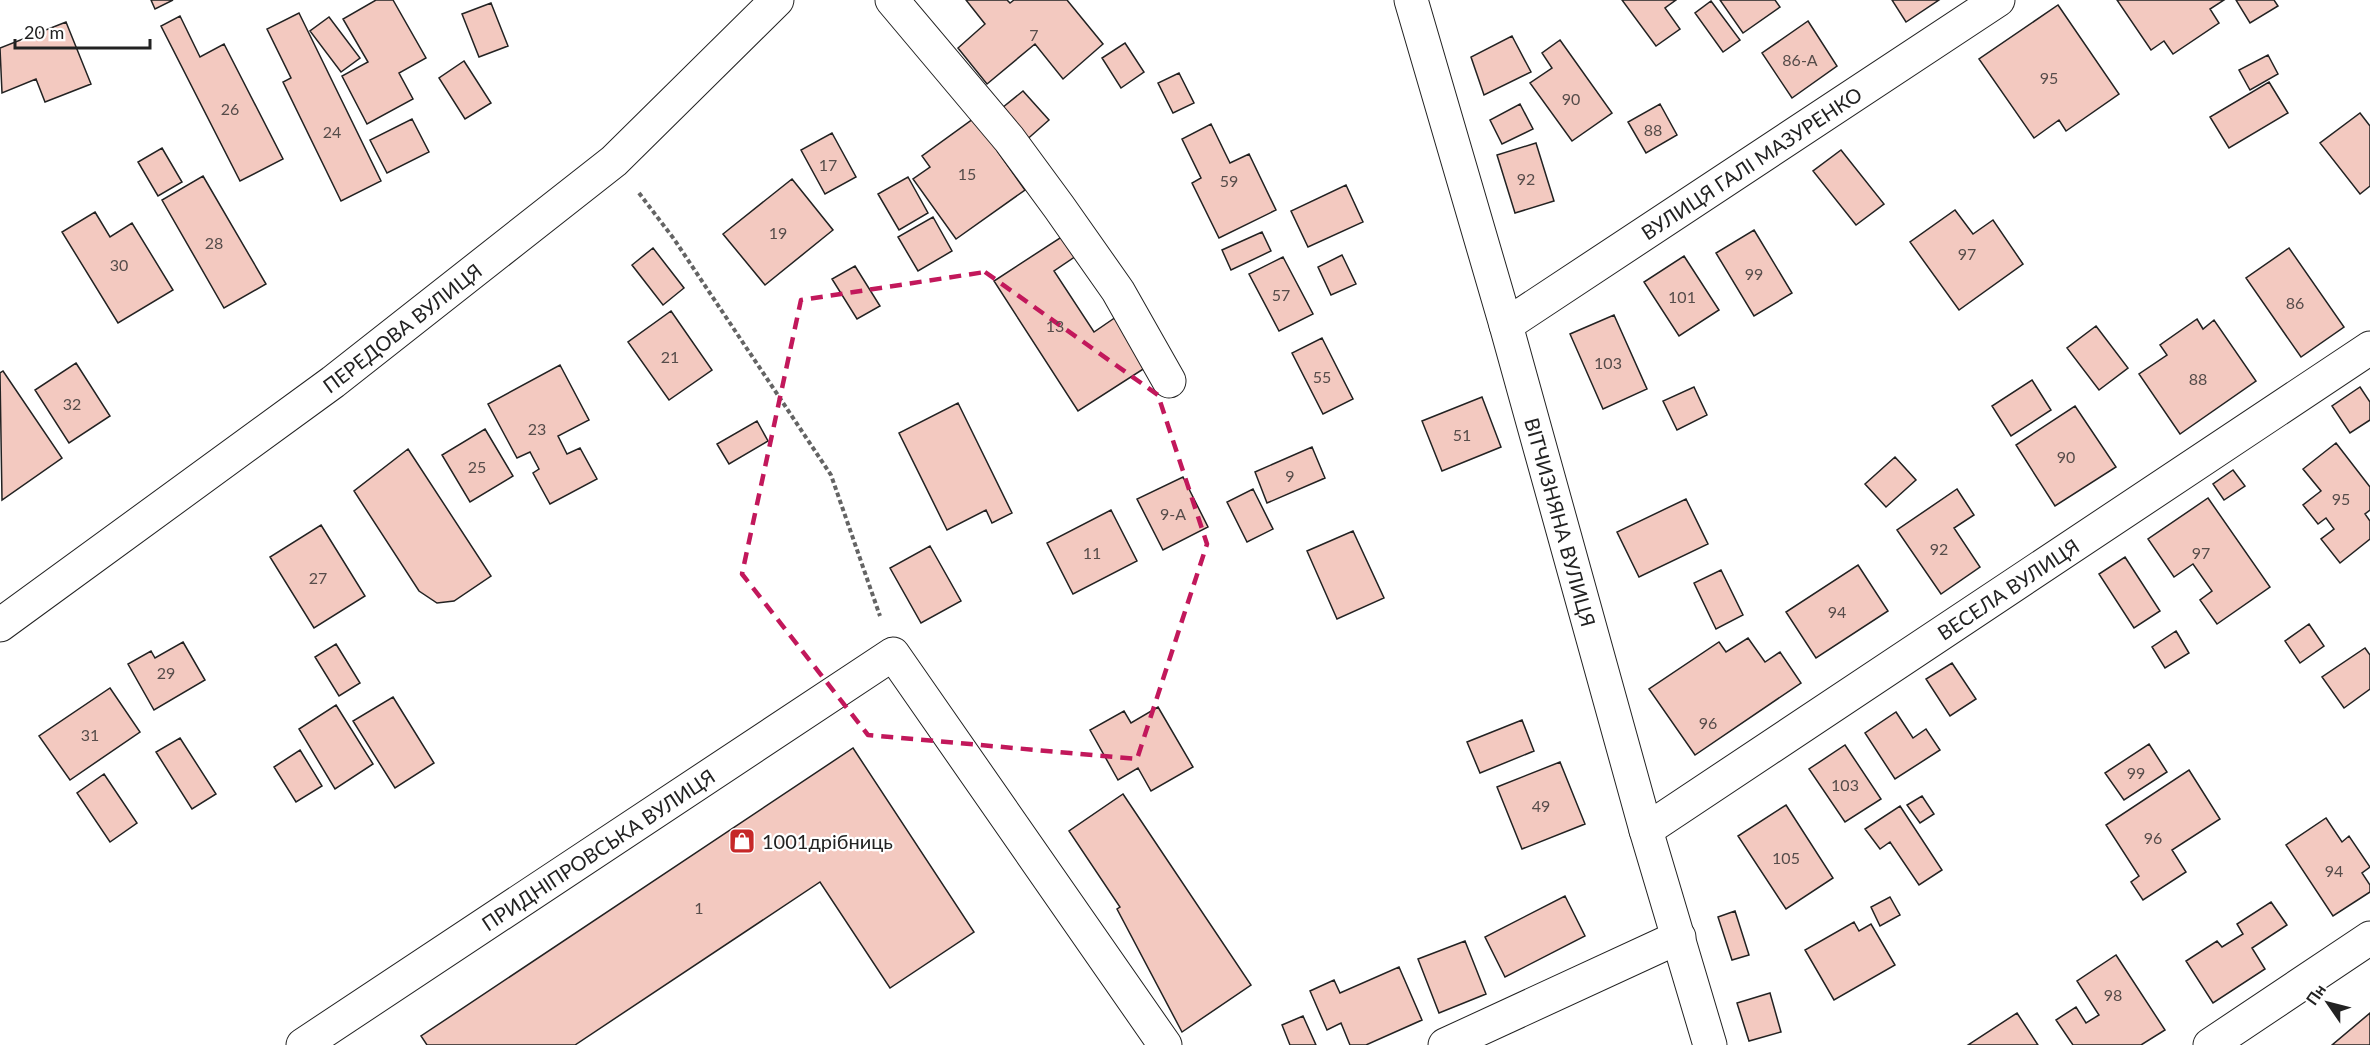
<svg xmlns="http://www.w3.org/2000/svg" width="2370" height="1045" viewBox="0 0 2370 1045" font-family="Lato,sans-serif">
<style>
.building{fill:#f3c9c0;stroke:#222;stroke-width:1.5}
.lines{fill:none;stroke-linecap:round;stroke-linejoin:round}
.minor-casing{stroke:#222;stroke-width:35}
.major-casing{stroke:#222;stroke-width:35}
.path{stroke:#646464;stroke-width:4;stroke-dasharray:4.5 3;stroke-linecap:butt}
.minor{stroke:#fff;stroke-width:33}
.major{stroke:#fff;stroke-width:33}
.marked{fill:none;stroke:#c2185b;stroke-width:4.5;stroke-dasharray:12 8;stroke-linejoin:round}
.labels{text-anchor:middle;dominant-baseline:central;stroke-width:4.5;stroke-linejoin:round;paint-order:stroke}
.number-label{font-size:16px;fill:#564c4a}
.street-label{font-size:20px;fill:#222;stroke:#fff}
.poi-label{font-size:20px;fill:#222;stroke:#fff;text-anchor:start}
</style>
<rect width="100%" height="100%" fill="#fff"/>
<path class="building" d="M 151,0 L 173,0 L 155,9 Z
M 376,0 L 393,0 L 426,58 L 399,73 L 413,99 L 367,124 L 342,76 L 368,62 L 343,19 Z
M 966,0 L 1007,0 L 1010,3 L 1014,0 L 1067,0 L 1103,44 L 1063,79 L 1035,44 L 987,84 L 958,48 L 985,24 Z
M 1622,0 L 1676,0 L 1665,8 L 1680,29 L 1656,46 Z
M 1720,0 L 1775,0 L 1780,7 L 1743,33 Z
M 1892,0 L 1939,0 L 1906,22 Z
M 2117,0 L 2224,0 L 2210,9 L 2219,23 L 2173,54 L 2164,41 L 2151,50 Z
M 2236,0 L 2274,0 L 2278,6 L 2250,23 Z
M 1711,1 L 1740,40 L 1723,52 L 1695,13 Z
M 491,3 L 508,46 L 479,57 L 462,14 Z
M 2058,5 L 2119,94 L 2066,131 L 2059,120 L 2034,138 L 1979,59 Z
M 299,13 L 381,181 L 341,201 L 283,82 L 291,78 L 267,29 Z
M 180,16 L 200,57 L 224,44 L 283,159 L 240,181 L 161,26 Z
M 329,17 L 360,58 L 341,72 L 310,31 Z
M 1808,21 L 1837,66 L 1792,98 L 1762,53 Z
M 66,22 L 91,84 L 45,102 L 36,79 L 2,93 L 0,48 Z
M 1512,36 L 1531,72 L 1484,95 L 1471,57 Z
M 1560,40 L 1612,113 L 1572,141 L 1530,83 L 1552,68 L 1542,53 Z
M 1125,43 L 1144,72 L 1121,88 L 1102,58 Z
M 2268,55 L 2278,74 L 2250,90 L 2239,70 Z
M 464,61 L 491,103 L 465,119 L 439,78 Z
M 1179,73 L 1194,103 L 1173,113 L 1158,83 Z
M 2269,82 L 2288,113 L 2229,148 L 2210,117 Z
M 1023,91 L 1049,120 L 1023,143 L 997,112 Z
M 1520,104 L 1533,129 L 1502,144 L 1490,120 Z
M 1660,104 L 1677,135 L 1646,153 L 1628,122 Z
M 2360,113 L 2370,126 L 2370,186 L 2360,194 L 2320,143 Z
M 980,114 L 998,152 L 1025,190 L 956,239 L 913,179 L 930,167 L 922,156 Z
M 412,119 L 429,152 L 387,173 L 370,140 Z
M 1211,124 L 1230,163 L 1249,154 L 1276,210 L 1219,238 L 1192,183 L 1201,178 L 1182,139 Z
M 832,133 L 856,177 L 825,194 L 801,150 Z
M 1536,143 L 1554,201 L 1515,213 L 1497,155 Z
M 162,148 L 182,182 L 158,196 L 138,162 Z
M 1841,150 L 1884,204 L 1856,225 L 1813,171 Z
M 203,176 L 266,284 L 224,308 L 162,200 Z
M 908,177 L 928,213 L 899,230 L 878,194 Z
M 792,179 L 833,230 L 765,285 L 723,234 Z
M 1346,185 L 1363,222 L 1308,247 L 1291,211 Z
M 1955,210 L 1973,234 L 1993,220 L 2023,264 L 1959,310 L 1910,242 Z
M 95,212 L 110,237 L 132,223 L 173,290 L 118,323 L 62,232 Z
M 933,217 L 952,251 L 918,271 L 898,237 Z
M 1754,230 L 1792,293 L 1754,316 L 1716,253 Z
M 1262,232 L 1271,251 L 1231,270 L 1222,250 Z
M 1063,236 L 1076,256 L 1054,271 L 1094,332 L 1116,317 L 1148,366 L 1078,411 L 994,281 Z
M 653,248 L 684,288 L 663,305 L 632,265 Z
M 2289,248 L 2344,327 L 2301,357 L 2246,278 Z
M 1342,255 L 1356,284 L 1331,295 L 1318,267 Z
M 1684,256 L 1719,310 L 1679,336 L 1644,282 Z
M 1283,257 L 1313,314 L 1279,331 L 1249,274 Z
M 855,266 L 880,306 L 857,319 L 832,279 Z
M 671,311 L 712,370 L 669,400 L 628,342 Z
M 1614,315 L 1647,389 L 1603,409 L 1570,334 Z
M 2197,319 L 2203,329 L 2214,320 L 2256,381 L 2180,434 L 2139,374 L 2167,355 L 2160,345 Z
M 2096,326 L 2128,368 L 2099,390 L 2067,348 Z
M 1322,338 L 1353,399 L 1323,414 L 1292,353 Z
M 76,363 L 110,416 L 69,443 L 35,390 Z
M 560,365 L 589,420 L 558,436 L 567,454 L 580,448 L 597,479 L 550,504 L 533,473 L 539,469 L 530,452 L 517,458 L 488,404 Z
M 3,371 L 62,458 L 2,500 L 0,373 Z
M 2032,380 L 2051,410 L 2011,436 L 1992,406 Z
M 1694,387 L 1707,415 L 1677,430 L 1663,401 Z
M 2360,387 L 2370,402 L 2370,420 L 2350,433 L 2332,406 Z
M 1482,397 L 1501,447 L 1442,471 L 1422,421 Z
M 958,403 L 1012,513 L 992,523 L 986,510 L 947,530 L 899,433 Z
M 2075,406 L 2116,467 L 2055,506 L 2016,445 Z
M 757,421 L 768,441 L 729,464 L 717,444 Z
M 485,429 L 513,476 L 470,502 L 442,455 Z
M 2336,443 L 2370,487 L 2370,510 L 2365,514 L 2370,521 L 2370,539 L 2340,563 L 2321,539 L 2334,529 L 2326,518 L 2318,524 L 2303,505 L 2321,491 L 2303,469 Z
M 1312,447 L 1325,478 L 1267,503 L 1255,472 Z
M 408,449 L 491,576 L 454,601 L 437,603 L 419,591 L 354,491 Z
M 1895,457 L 1916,480 L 1886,507 L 1865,484 Z
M 2233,470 L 2245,486 L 2224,500 L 2213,484 Z
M 1183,477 L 1208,527 L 1163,550 L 1137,499 Z
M 1253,489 L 1273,529 L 1247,542 L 1227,502 Z
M 1957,489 L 1974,515 L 1954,528 L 1980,567 L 1941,594 L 1897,530 Z
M 2208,498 L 2270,587 L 2217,624 L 2200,600 L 2212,591 L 2193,564 L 2174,577 L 2148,539 Z
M 1686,499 L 1708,544 L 1639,577 L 1617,532 Z
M 1111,510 L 1137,561 L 1073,594 L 1047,543 Z
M 321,525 L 365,596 L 314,628 L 270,557 Z
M 1353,531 L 1384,598 L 1337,619 L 1307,551 Z
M 930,546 L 961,601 L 921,623 L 890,568 Z
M 2125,557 L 2160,611 L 2134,628 L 2099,574 Z
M 1858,565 L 1888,611 L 1816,658 L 1786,612 Z
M 1721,570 L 1743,615 L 1716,629 L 1694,583 Z
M 2309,624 L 2324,646 L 2300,663 L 2285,641 Z
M 2176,631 L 2189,653 L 2165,668 L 2152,647 Z
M 1748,638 L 1765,662 L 1780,652 L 1801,683 L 1695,755 L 1649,689 L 1719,642 L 1726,652 Z
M 183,642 L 205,680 L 154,710 L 128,664 L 151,651 L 155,658 Z
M 336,644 L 360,683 L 339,696 L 315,657 Z
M 2365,648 L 2370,655 L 2370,689 L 2344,708 L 2322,677 Z
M 1952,663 L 1976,699 L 1950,716 L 1926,679 Z
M 110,688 L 140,732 L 70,780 L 39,736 Z
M 393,697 L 434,763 L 395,788 L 353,721 Z
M 336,705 L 373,764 L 335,789 L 299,729 Z
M 1158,707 L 1193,767 L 1151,791 L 1138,768 L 1118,780 L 1090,730 L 1124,711 L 1131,723 Z
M 1896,712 L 1913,738 L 1926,729 L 1940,750 L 1895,779 L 1865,733 Z
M 1522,720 L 1534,751 L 1480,773 L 1467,742 Z
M 180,738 L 216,794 L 192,809 L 156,752 Z
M 2149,744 L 2167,772 L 2124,800 L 2105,773 Z
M 1845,745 L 1881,799 L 1845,822 L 1809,769 Z
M 853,748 L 974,932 L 890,988 L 820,882 L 575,1045 L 427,1045 L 421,1036 Z
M 300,750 L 322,786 L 296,802 L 274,767 Z
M 1560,762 L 1585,824 L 1522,849 L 1497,787 Z
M 2189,770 L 2220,819 L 2172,850 L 2186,872 L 2143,900 L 2131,882 L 2139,876 L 2106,825 Z
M 104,774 L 137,823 L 110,842 L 77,793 Z
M 1123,794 L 1251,985 L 1182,1032 L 1117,909 L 1120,907 L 1069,831 Z
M 1922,796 L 1934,814 L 1920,823 L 1907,805 Z
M 1786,805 L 1833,878 L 1786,909 L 1738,836 Z
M 1900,806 L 1942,870 L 1919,885 L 1890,842 L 1880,849 L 1865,829 Z
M 2326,818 L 2342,842 L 2349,836 L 2370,867 L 2362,873 L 2370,885 L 2370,892 L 2333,916 L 2286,845 Z
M 1565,896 L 1585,936 L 1505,977 L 1485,937 Z
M 1890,897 L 1900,915 L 1880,926 L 1871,907 Z
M 2271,902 L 2287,925 L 2252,948 L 2265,969 L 2213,1003 L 2186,961 L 2217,941 L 2222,947 L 2243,934 L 2237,924 Z
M 1735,911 L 1749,955 L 1732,960 L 1718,917 Z
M 1854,922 L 1859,931 L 1871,924 L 1895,965 L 1834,1000 L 1805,950 Z
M 1465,941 L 1486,994 L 1439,1013 L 1418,959 Z
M 2116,955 L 2165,1030 L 2141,1045 L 2073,1045 L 2056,1020 L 2076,1007 L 2086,1023 L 2099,1015 L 2077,981 Z
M 1399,967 L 1422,1020 L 1366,1045 L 1350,1045 L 1341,1023 L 1327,1030 L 1310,991 L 1334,980 L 1340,993 Z
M 1770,993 L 1781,1032 L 1749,1041 L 1737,1003 Z
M 2017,1013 L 2038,1045 L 1968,1045 Z
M 2370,1013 L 2370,1045 L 2332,1045 Z
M 1303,1016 L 1316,1045 L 1290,1045 L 1282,1025 Z"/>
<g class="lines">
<defs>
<g id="minor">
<path d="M 892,0 L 1009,139 L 1059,207 L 1118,291 L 1169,381"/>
<path id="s1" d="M 1411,0 L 1506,325 L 1646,830 L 1710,1045"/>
<path id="s2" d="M 1506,325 L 1998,0"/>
<path id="s3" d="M 1646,830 L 2370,348"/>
<path id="s4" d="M 303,1045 L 893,654 L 1165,1045"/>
<path d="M 1445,1045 L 1679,937"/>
<path d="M 2210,1045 L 2370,938"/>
</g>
<g id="major">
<path id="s5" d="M 0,625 L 333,382 L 614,161 L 777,0"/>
</g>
</defs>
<use href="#minor" class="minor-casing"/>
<use href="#major" class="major-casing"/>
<path class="path" d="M 639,193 L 674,239 L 831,475 L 880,616"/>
<use href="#minor" class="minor"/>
<use href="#major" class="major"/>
</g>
<path class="marked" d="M 985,272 L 1158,395 L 1207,544 L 1137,759 L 868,735 L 742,574 L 801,300 Z"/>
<defs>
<symbol id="shop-square" viewBox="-11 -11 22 22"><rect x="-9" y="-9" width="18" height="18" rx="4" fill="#c62828" stroke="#fff"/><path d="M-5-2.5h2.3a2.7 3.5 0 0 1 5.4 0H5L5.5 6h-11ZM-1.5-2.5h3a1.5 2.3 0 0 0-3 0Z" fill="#fff"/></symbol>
</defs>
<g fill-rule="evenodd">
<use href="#shop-square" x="727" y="826" width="30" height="30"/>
</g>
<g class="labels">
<g class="number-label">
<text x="1034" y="34">7</text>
<text x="1800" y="59">86-А</text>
<text x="2049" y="77">95</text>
<text x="1571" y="98">90</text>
<text x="230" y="108">26</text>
<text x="1653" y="129">88</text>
<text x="332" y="131">24</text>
<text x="828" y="164">17</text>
<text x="967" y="173">15</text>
<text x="1526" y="178">92</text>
<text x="1229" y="180">59</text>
<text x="778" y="232">19</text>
<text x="214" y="242">28</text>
<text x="1967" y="253">97</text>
<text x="119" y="264">30</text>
<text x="1754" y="273">99</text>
<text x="1281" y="294">57</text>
<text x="1682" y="296">101</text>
<text x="2295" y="302">86</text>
<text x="1055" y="325">13</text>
<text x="670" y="356">21</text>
<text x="1608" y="362">103</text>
<text x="1322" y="376">55</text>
<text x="2198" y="378">88</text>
<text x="72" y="403">32</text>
<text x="537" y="428">23</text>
<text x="1462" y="434">51</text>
<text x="2066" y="456">90</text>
<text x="477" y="466">25</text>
<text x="1290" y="475">9</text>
<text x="2341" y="498">95</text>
<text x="1173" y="513">9-А</text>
<text x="1939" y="548">92</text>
<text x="1092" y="552">11</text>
<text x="2201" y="552">97</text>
<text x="318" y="577">27</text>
<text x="1837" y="611">94</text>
<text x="166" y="672">29</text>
<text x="1708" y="722">96</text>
<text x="90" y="734">31</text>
<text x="2136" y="772">99</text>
<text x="1845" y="784">103</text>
<text x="1541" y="805">49</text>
<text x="2153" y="837">96</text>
<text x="1786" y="857">105</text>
<text x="2334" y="870">94</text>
<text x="699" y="907">1</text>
<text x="2113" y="994">98</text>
</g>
<g class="street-label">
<text stroke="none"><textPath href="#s2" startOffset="294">ВУЛИЦЯ ГАЛІ МАЗУРЕНКО</textPath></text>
<text stroke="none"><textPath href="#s5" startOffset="500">ПЕРЕДОВА ВУЛИЦЯ</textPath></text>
<text stroke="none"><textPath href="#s1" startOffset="543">ВІТЧИЗНЯНА ВУЛИЦЯ</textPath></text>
<text stroke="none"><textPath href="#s3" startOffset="435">ВЕСЕЛА ВУЛИЦЯ</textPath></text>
<text stroke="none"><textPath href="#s4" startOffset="354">ПРИДНІПРОВСЬКА ВУЛИЦЯ</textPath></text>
</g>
<g class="poi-label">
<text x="762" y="841">1001дрібниць</text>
</g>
</g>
<g transform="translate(2328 1003) rotate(305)" stroke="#ffffff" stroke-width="4.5" paint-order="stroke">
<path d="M0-4.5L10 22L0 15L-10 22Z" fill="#222222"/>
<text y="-9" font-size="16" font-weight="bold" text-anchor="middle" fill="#222222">Пн</text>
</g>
<path d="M15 39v9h135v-9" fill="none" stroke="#222222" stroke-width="3"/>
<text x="24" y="39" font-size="18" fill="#222222" stroke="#ffffff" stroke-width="4.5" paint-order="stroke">20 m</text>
</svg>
